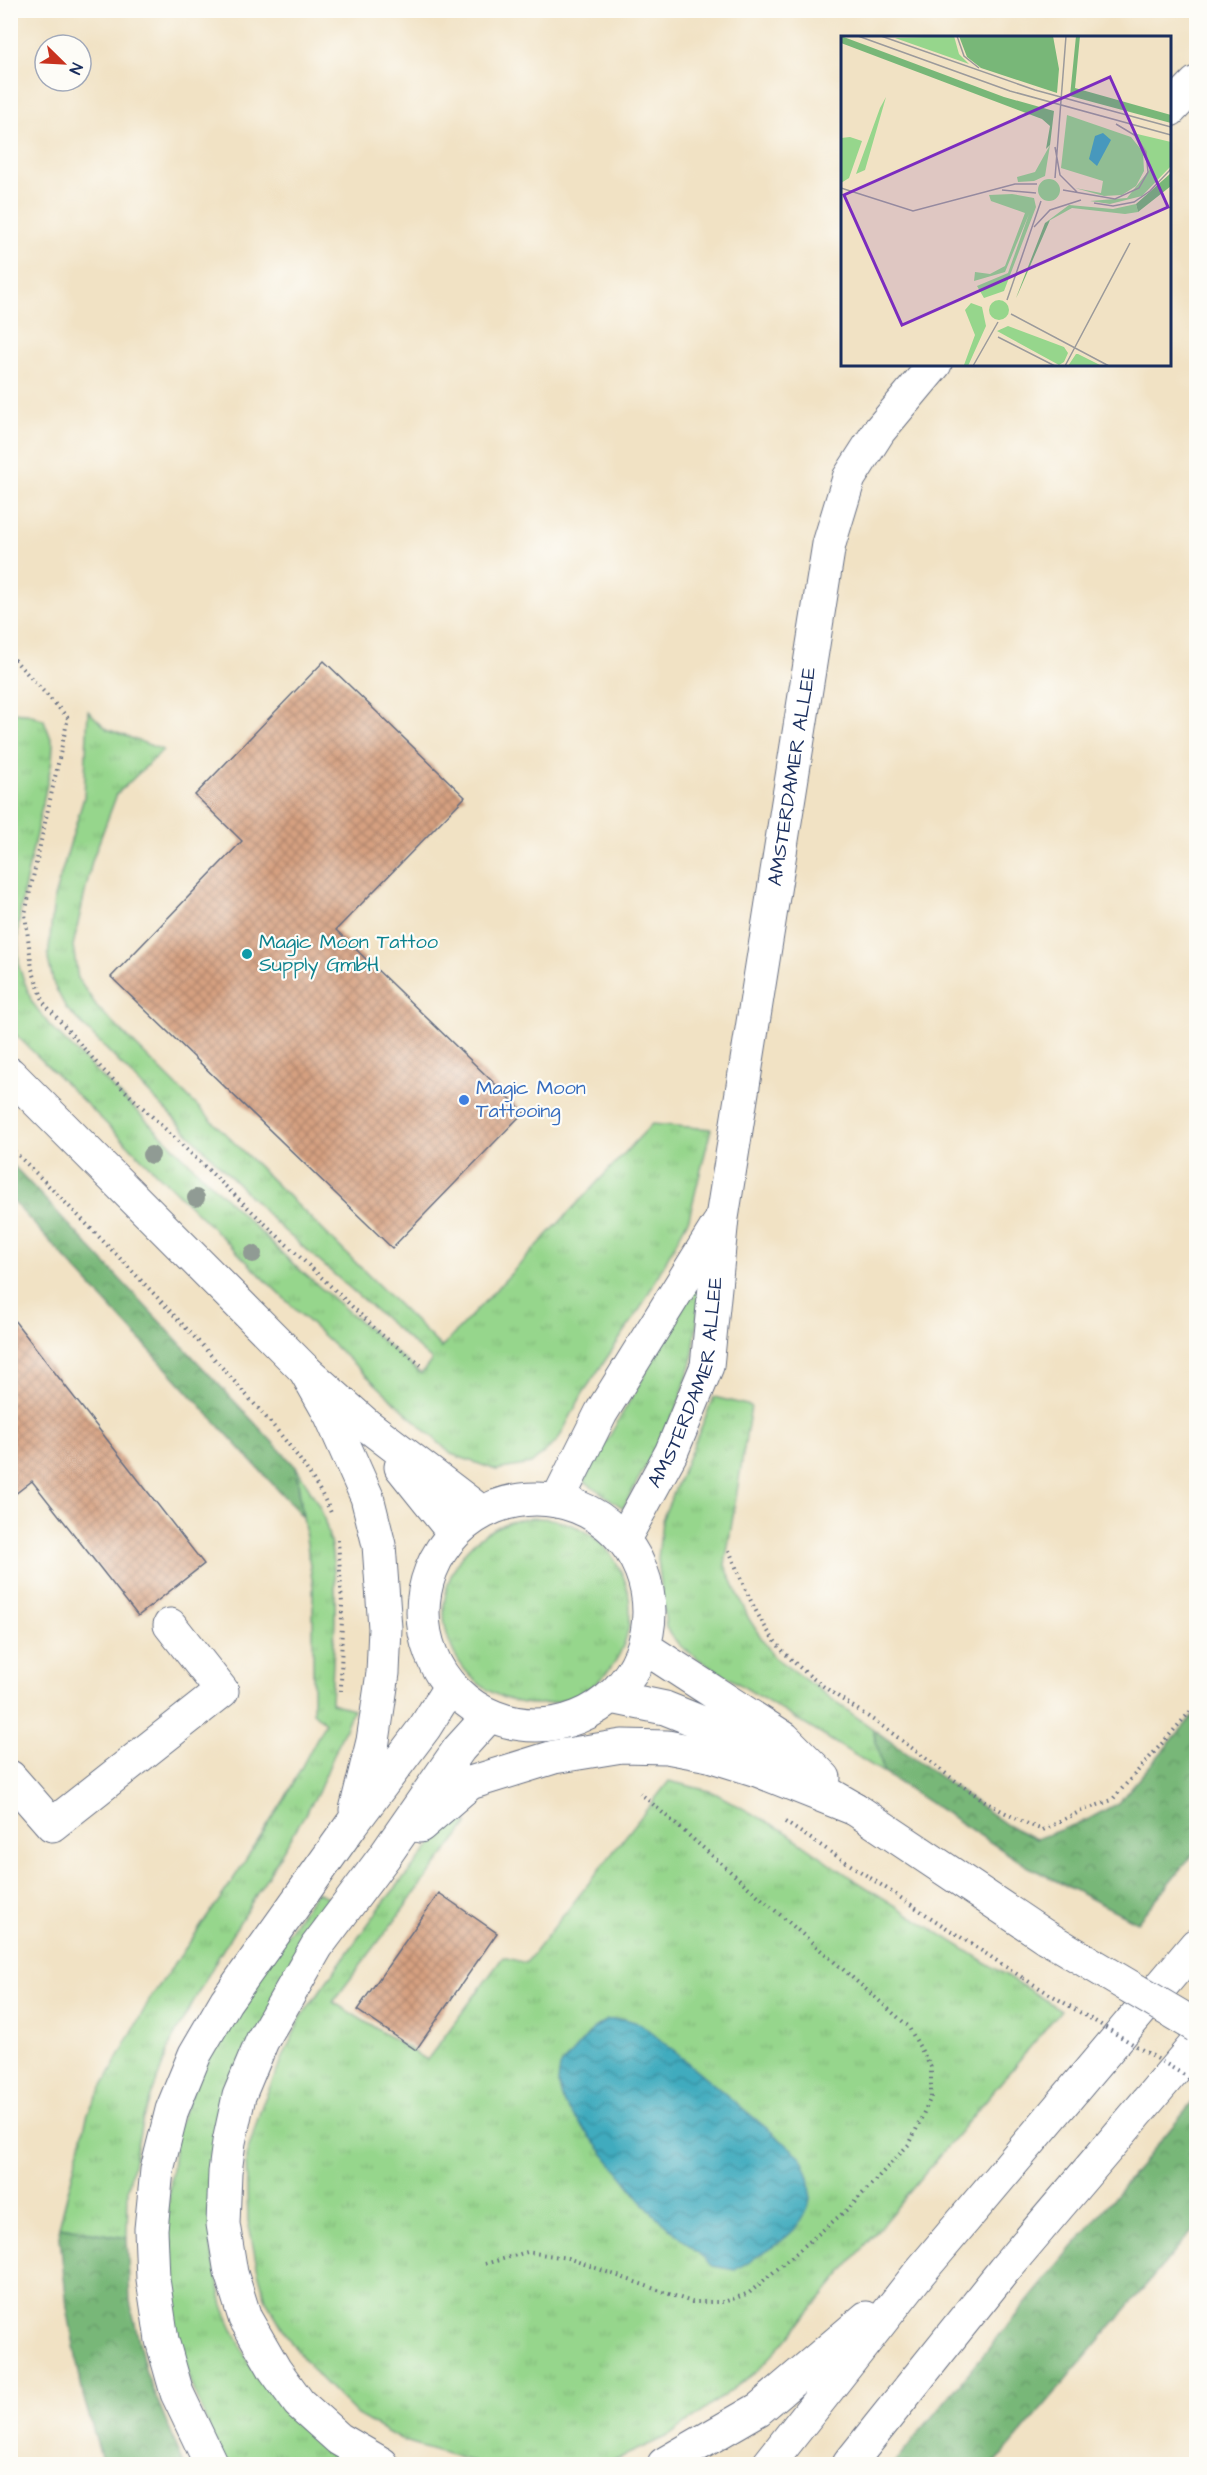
<svg xmlns="http://www.w3.org/2000/svg" width="1207" height="2475" viewBox="0 0 1207 2475" font-family="'Architects Daughter',sans-serif">
<style>
.grass{fill:url(#grass-tufts);stroke:#588275;stroke-width:1.5}
.forest{fill:url(#forest-crowns);stroke:#4a736b;stroke-width:1.5}
.water{fill:url(#water-waves);stroke:#2d6d8e;stroke-width:1.5}
.building{fill:url(#building-cross-hatch)}
.lines{fill:none;stroke-linecap:round;stroke-linejoin:round}
.minor-casing{stroke:#666e82;stroke-width:35}
.major-casing{stroke:#666e82;stroke-width:35}
.highway-casing{stroke:#666e82;stroke-width:35}
.path{stroke:#666e82;stroke-width:4;stroke-dasharray:1.5 4.5;stroke-linecap:butt}
.minor{stroke:#fff;stroke-width:33}
.major{stroke:#fff;stroke-width:33}
.highway{stroke:#fff;stroke-width:33}
.major-bridge-casing{stroke:#666e82;stroke-width:35;stroke-linecap:butt}
.path-bridge{stroke:#666e82;stroke-width:4;stroke-dasharray:1.5 4.5;stroke-linecap:butt}
.major-bridge{stroke:#fff;stroke-width:33}
.tree{fill:#909b94}
.culture-dot{fill:#0f9aa8;stroke:#fdfcf7;stroke-width:2}
.shop-dot{fill:#3f7fe0;stroke:#fdfcf7;stroke-width:2}
.labels{text-anchor:middle;dominant-baseline:central;stroke-width:4.5;stroke-linejoin:round;paint-order:stroke}
.street-label{font-size:20px;fill:#1b2f5e;stroke:#fdfcf7}
.culture-label{font-size:20px;fill:#0d838f;stroke:#fdfcf7;text-anchor:start}
.shop-label{font-size:20px;fill:#366cbe;stroke:#fdfcf7;text-anchor:start}
.inset-road{fill:none;stroke:#9b9a9b;stroke-width:1.5}
.view{fill:#7b2cbf;fill-opacity:0.15;stroke:#7b2cbf;stroke-width:3}
.inset-edge{fill:none;stroke:#1b2f5e;stroke-width:3}
</style>
<defs>
<pattern id="grass-tufts" width="24" height="20" patternUnits="userSpaceOnUse" patternTransform="scale(1.5)"><rect width="24" height="20" fill="#96d68c"/><path d="M3 7l-1-3M5 7V3M7 7l1-3M15 17l-1-3M17 17v-4M19 17l1-3" fill="none" stroke="#81b87b"/></pattern>
<pattern id="forest-crowns" width="20" height="18" patternUnits="userSpaceOnUse" patternTransform="scale(1.5)"><rect width="20" height="18" fill="#78b778"/><path d="M2 6a3 3 0 1 1 6 0M12 15a3 3 0 1 1 6 0" fill="none" stroke="#629566"/></pattern>
<pattern id="water-waves" width="16" height="10" patternUnits="userSpaceOnUse" patternTransform="scale(1.5)"><rect width="16" height="10" fill="#3fabbe"/><path d="M0 5q4-4 8 0t8 0" fill="none" stroke="#348c9e"/></pattern>
<pattern id="building-cross-hatch" width="8" height="8" patternUnits="userSpaceOnUse" patternTransform="scale(1.5)"><rect width="8" height="8" fill="#d6a080"/><path d="M0 0l8 8M0 8l8-8" fill="none" stroke="#ad836c"/></pattern>
</defs>
<rect width="100%" height="100%" fill="#fdfcf7"/>
<filter id="ink" filterUnits="userSpaceOnUse"><feTurbulence type="fractalNoise" baseFrequency=".0167" numOctaves="2"/><feDisplacementMap in="SourceGraphic" scale="12" xChannelSelector="R" yChannelSelector="G"/><feConvolveMatrix kernelMatrix="1 2 1 2 8 2 1 2 1" color-interpolation-filters="sRGB"/></filter>
<filter id="wash" filterUnits="userSpaceOnUse"><feTurbulence type="fractalNoise" baseFrequency=".008" numOctaves="4" result="noise"/><feDisplacementMap in="SourceGraphic" scale="24" xChannelSelector="R" yChannelSelector="G"/><feGaussianBlur stdDeviation="1.35" result="paint"/><feColorMatrix in="noise" values="0 0 0 0 0 0 0 0 0 0 0 0 0 0 0 0 0 1.4 0 .05"/><feComposite in="paint" operator="in"/></filter>
<g filter="url(#wash)">
<rect width="100%" height="100%" fill="#f1e2c4"/>
<path class="grass" d="M 88,711 L 107,729 L 163,750 L 117,794 L 92,861 L 73,946 L 78,979 L 98,1008 L 441,1347 L 440,1349 L 652,1124 L 711,1129 L 689,1218 L 640,1309 L 583,1393 L 558,1440 L 531,1464 L 496,1470 L 451,1454 L 299,1313 L 11,1030 L 11,712 L 27,713 L 44,720 L 53,744 L 52,761 L 23,894 L 18,929 L 19,967 L 32,1002 L 50,1026 L 294,1265 L 421,1374 L 432,1360 L 280,1227 L 66,1008 L 54,985 L 48,959 L 54,898 L 84,797 Z
M 703,1272 L 692,1362 L 677,1408 L 623,1508 L 584,1481 Z
M 714,1397 L 751,1406 L 725,1565 L 749,1619 L 774,1657 L 873,1729 L 884,1773 L 700,1660 L 679,1645 L 666,1628 L 658,1559 L 662,1520 Z
M 296,1467 C 305,1482 317,1499 323,1515 C 343,1574 333,1642 331,1703 L 353,1709 L 318,1793 L 219,1956 L 172,2040 L 143,2118 L 128,2188 L 127,2238 L 59,2227 L 88,2113 L 150,1999 L 229,1886 L 284,1800 L 325,1723 L 313,1712 L 313,1587 Z
M444 1611a93 93 0 1 1 186 0a93 93 0 1 1-186 0Z
M 669,1781 L 713,1792 L 786,1832 L 853,1879 L 1061,2010 L 782,2345 L 756,2372 L 670,2435 L 617,2459 L 583,2464 L 481,2464 L 401,2440 L 357,2415 L 318,2376 L 292,2344 L 266,2300 L 258,2271 L 248,2221 L 246,2157 L 262,2105 L 301,2017 L 384,1902 L 454,1818 L 468,1823 L 333,2002 L 427,2060 L 503,1957 L 526,1963 Z
M 316,1892 L 337,1901 L 280,1981 L 211,2247 L 223,2306 L 247,2360 L 277,2402 L 312,2438 L 347,2464 L 226,2464 L 209,2429 L 176,2342 L 163,2256 L 176,2130 L 218,2033 Z"/>
<path class="forest" d="M 11,1163 L 296,1467 L 302,1516 L 11,1199 Z
M 1196,1712 L 1196,1851 L 1137,1922 L 1027,1866 L 884,1773 L 873,1729 L 1007,1825 L 1036,1839 L 1087,1820 L 1118,1803 Z
M 1196,2098 L 1196,2226 L 995,2464 L 893,2464 Z
M 59,2227 L 127,2238 L 130,2301 L 146,2373 L 184,2464 L 103,2464 L 83,2395 L 67,2307 Z"/>
<path class="water" d="M 625,2019 L 641,2024 L 800,2156 C 804,2165 809,2174 810,2183 C 816,2231 768,2248 735,2270 L 713,2266 L 649,2210 L 564,2104 L 558,2083 L 560,2067 L 593,2029 L 607,2020 Z"/>
<g id="blocks">
<path class="building" d="M 324,661 L 465,797 L 336,930 L 524,1112 L 392,1248 L 111,977 L 242,841 L 195,795 Z
M 10,1315 L 204,1564 L 138,1616 L 32,1481 L 10,1498 Z
M 439,1893 L 497,1933 L 416,2050 L 357,2010 Z"/>
</g>
</g>
<g filter="url(#ink)">
<use href="#blocks" fill-opacity="0" stroke="#666e82" stroke-width="1.5"/>
<g class="lines">
<defs>
<g id="minor">
<path d="M 1170,110 L 1196,83"/>
<path d="M 557,1501 L 601,1413 L 718,1225"/>
<path id="s1" d="M 624,1539 L 671,1453 L 707,1366 L 722,1218 L 829,544 L 849,478 L 879,431 L 935,364"/>
<path d="M 10,1777 L 52,1825 L 222,1691 L 170,1625"/>
</g>
<path id="major" d="M 10,1074 L 305,1370 L 368,1426 L 481,1512
M 401,1467 L 454,1533
M423 1612a113 113 0 1 1 226 0a113 113 0 1 1-226 0Z
M 644,1647 L 784,1738 L 824,1778
M 612,1697 L 665,1708 L 715,1728 L 855,1809 L 1046,1937"/>
<path id="highway" d="M 305,1370 L 331,1416 L 367,1497 L 379,1545 L 385,1628 L 383,1673 L 373,1741 L 356,1810
M 420,1826 L 470,1783 L 554,1757 L 622,1746 L 667,1747 L 709,1755 L 757,1770 L 855,1809
M 211,2464 L 177,2393 L 162,2340 L 153,2279 L 151,2229 L 157,2170 L 172,2110 L 195,2054 L 226,2001 L 352,1824 L 425,1727 L 450,1687
M 382,2464 L 339,2439 L 299,2403 L 275,2370 L 245,2318 L 231,2273 L 223,2224 L 225,2172 L 229,2142 L 239,2096 L 262,2041 L 317,1946 L 384,1857 L 459,1749 L 489,1716
M 664,2464 L 759,2409 L 866,2318
M 769,2464 L 920,2272 L 1196,1945
M 849,2464 L 1004,2270 L 1196,2044"/>
</defs>
<use href="#minor" class="minor-casing"/>
<use href="#major" class="major-casing"/>
<use href="#highway" class="highway-casing"/>
<path class="path" d="M 10,655 L 68,718 L 25,914 L 32,969 L 44,1003 L 102,1069 L 382,1335 L 421,1365
M 10,1147 C 84,1221 158,1296 227,1373 C 266,1418 308,1460 332,1515
M 338,1540 L 342,1604 L 341,1691
M 729,1550 C 743,1584 758,1623 783,1651 C 812,1683 854,1706 889,1731 C 939,1767 985,1809 1043,1830 L 1081,1811 L 1112,1800 L 1196,1705
M 785,1822 L 1023,1978
M 485,2264 L 527,2252 L 567,2258 L 692,2302 L 724,2302 L 749,2293 L 850,2207 L 910,2143 L 931,2097 L 931,2067 L 908,2026 L 640,1793"/>
<use href="#minor" class="minor"/>
<use href="#major" class="major"/>
<use href="#highway" class="highway"/>
<defs>
<path id="major-bridge" d="M 1046,1937 L 1196,2026"/>
</defs>
<use href="#major-bridge" class="major-bridge-casing"/>
<path class="path-bridge" d="M 1023,1978 L 1196,2082"/>
<use href="#major-bridge" class="major-bridge"/>
</g>
<g class="tree">
<circle cx="151" cy="1155" r="9"/>
<circle cx="196" cy="1198" r="9"/>
<circle cx="253" cy="1254" r="9"/>
</g>
</g>
<circle class="culture-dot" cx="247" cy="954" r="6"/>
<circle class="shop-dot" cx="464" cy="1100" r="6"/>
<g class="labels">
<g class="street-label">
<text stroke="none"><textPath href="#s1" startOffset="788">AMSTERDAMER ALLEE</textPath></text>
<text stroke="none"><textPath href="#s1" startOffset="171">AMSTERDAMER ALLEE</textPath></text>
</g>
<g class="culture-label">
<text x="259" y="942">Magic Moon Tattoo<tspan x="259" dy="23">Supply GmbH</tspan></text>
</g>
<g class="shop-label">
<text x="476" y="1088">Magic Moon<tspan x="476" dy="23">Tattooing</tspan></text>
</g>
</g>
<g transform="translate(841 36)">
<rect width="330" height="330" fill="#f1e2c4"/>
<path d="M 113,0 L 118,18 L 128,28 L 54,2 ZM 45,61 L 24,134 L 15,138 L 39,72 ZM 226,79 L 290,101 L 302,116 L 303,135 L 295,150 L 281,159 L 263,160 L 234,152 L 260,157 L 262,145 L 220,132 ZM 292,97 L 330,106 L 330,130 L 301,160 L 269,168 L 249,165 L 286,162 L 309,133 ZM 9,101 L 21,105 L 8,142 L 0,147 L 0,102 ZM 209,109 L 204,140 L 193,145 L 177,146 L 176,141 L 194,136 ZM197 154a11 11 0 1 1 22 0a11 11 0 1 1-22 0ZM 171,158 L 193,162 L 195,171 L 163,255 L 143,262 L 136,250 L 167,237 L 188,178 L 164,236 L 133,245 L 134,236 L 149,238 L 164,230 L 184,177 L 150,165 L 148,159 ZM 295,168 L 297,176 L 284,178 L 231,172 L 204,187 L 228,169 L 272,173 ZM148 274a10 10 0 1 1 20 0a10 10 0 1 1-20 0ZM 130,267 L 141,271 L 145,290 L 127,330 L 123,329 L 134,299 L 124,274 ZM 167,290 L 223,311 L 227,317 L 223,326 L 218,329 L 156,295 ZM 235,318 L 237,318 L 261,330 L 227,330 Z" fill="#96d68c"/>
<path d="M 0,0 L 163,61 L 213,75 L 209,109 L 205,113 L 209,90 L 201,83 L 0,7 ZM 118,0 L 212,0 L 218,33 L 216,57 L 140,32 L 126,21 ZM 235,0 L 239,0 L 234,52 L 330,79 L 330,87 L 229,60 ZM 330,137 L 330,150 L 297,176 L 295,168 ZM 209,184 L 177,258 L 175,262 L 204,187 Z" fill="#78b778"/>
<path d="M 262,97 L 270,104 L 256,130 L 248,123 L 254,100 Z" fill="#3fabbe"/>
<path class="inset-road" d="M 17,0 L 169,55 L 330,99M 40,0 L 194,54 L 330,91M 116,0 L 123,20 L 138,32M 214,111 L 219,139 L 236,156M 214,142 L 225,0M 0,152 L 72,175 L 174,148 L 196,148M 161,154 L 195,157M 222,154 L 274,163 L 298,152 L 307,136 L 305,116 L 295,100 L 275,88M 253,167 L 272,170 L 293,166 L 309,155 L 330,133M 193,191 L 209,174 L 240,164M 166,264 L 200,165M 170,278 L 268,330M 157,301 L 214,330M 132,330 L 157,286M 224,330 L 289,207"/>
<path class="view" d="M 269,41 L 327,171 L 61,289 L 3,159 Z"/>
<rect width="330" height="330" class="inset-edge"/>
</g>
<rect width="1207" height="2475" fill="none" stroke="#fdfcf7" stroke-width="36"/>
<g transform="translate(63 63) rotate(114)"><circle r="28" fill="#fdfcf7" stroke="#a3aaba" stroke-width="1.5"/>
<path d="M0-4.5L10 22L0 15L-10 22Z" fill="#c8321e"/>
<text y="-9" font-size="16" font-weight="bold" text-anchor="middle" fill="#1b2f5e">N</text>
</g>
</svg>
